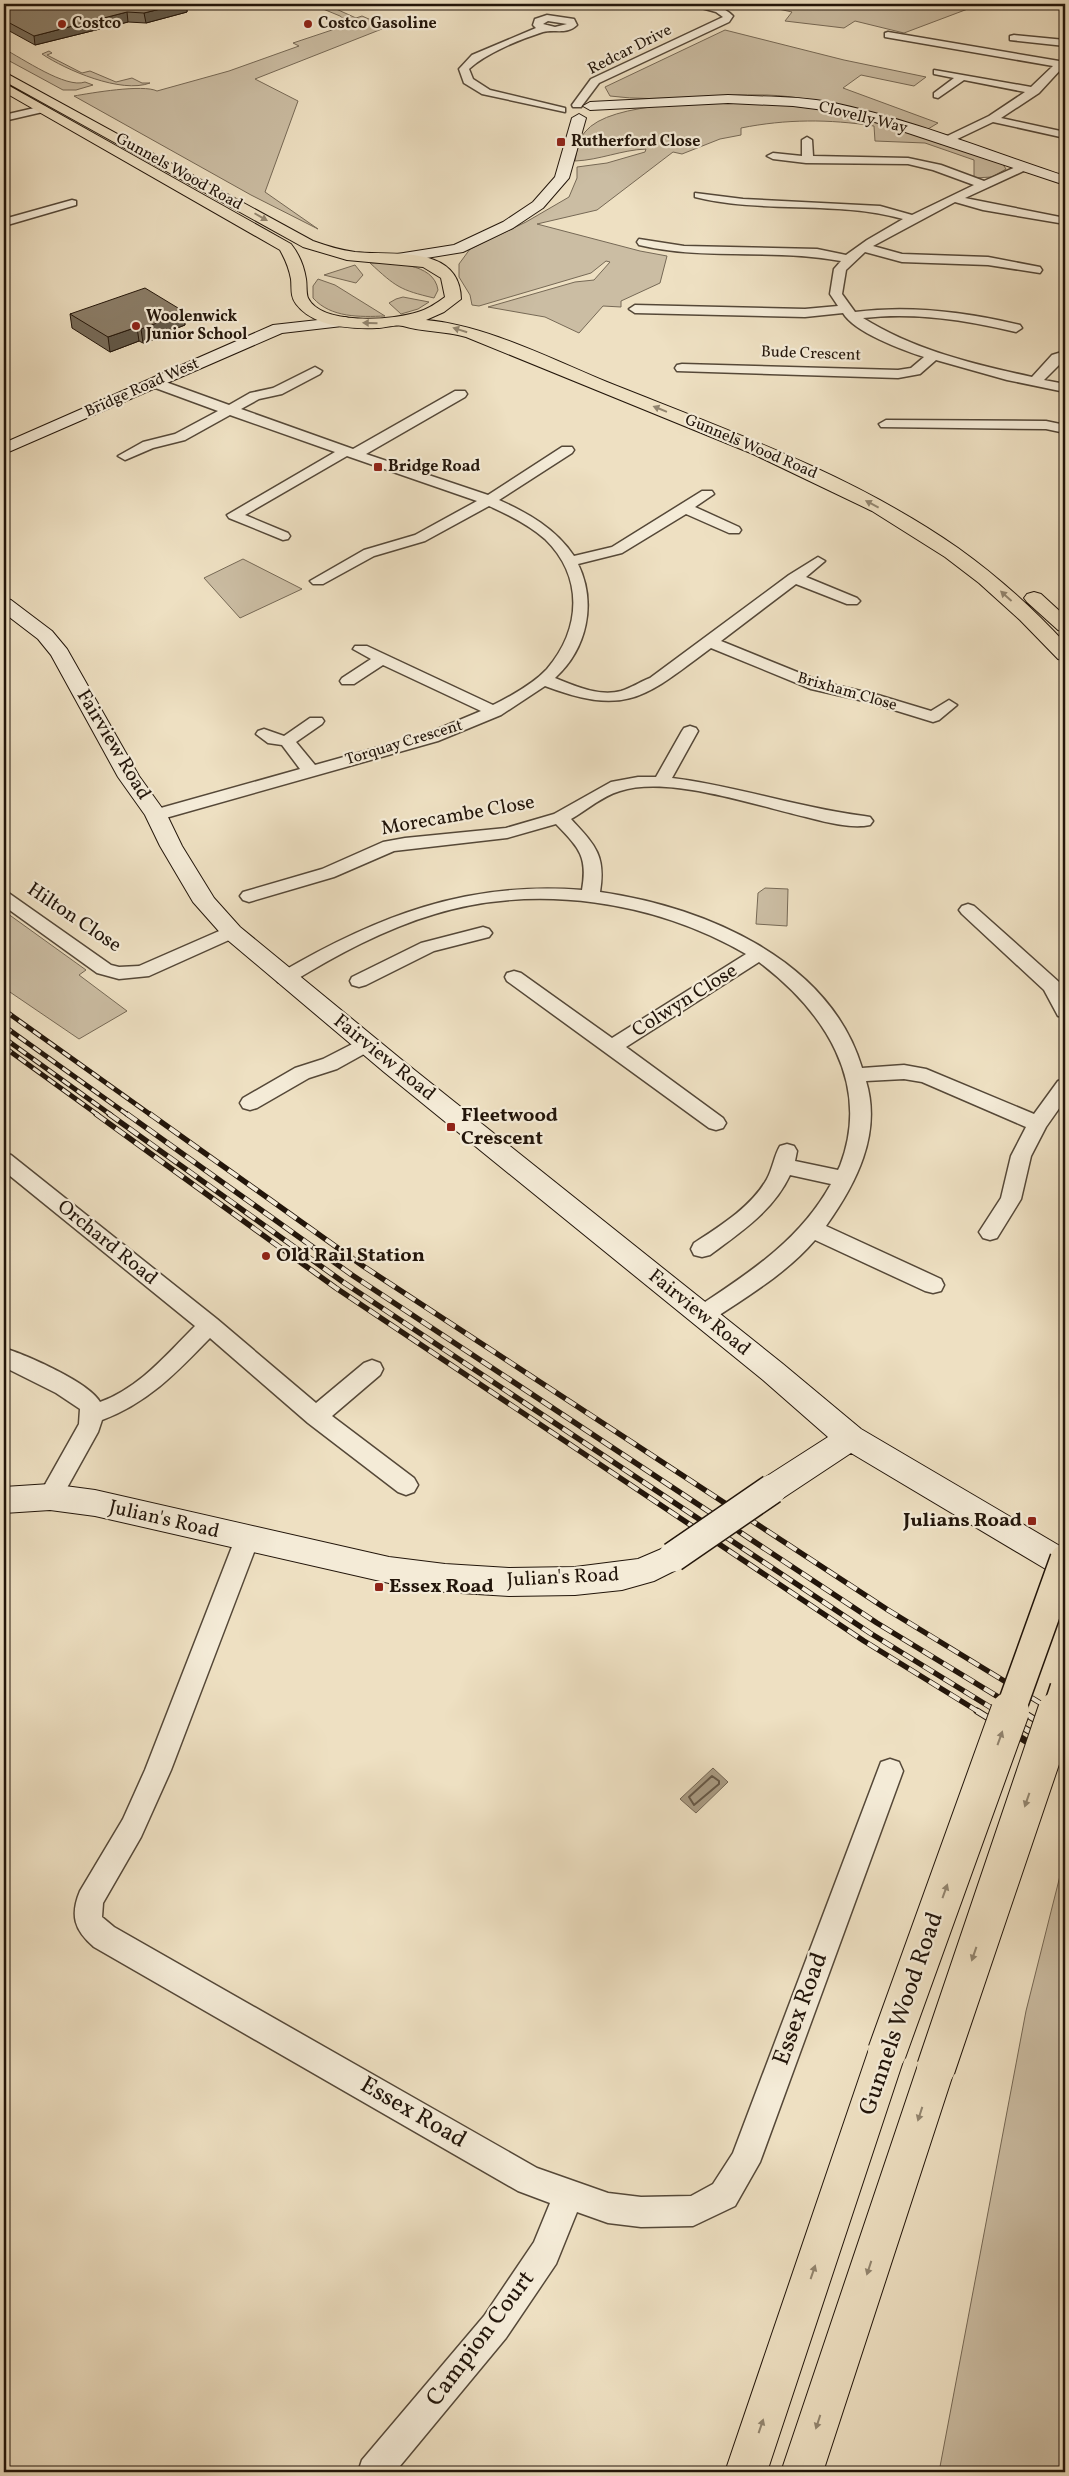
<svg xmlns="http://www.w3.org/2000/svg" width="1069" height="2476" viewBox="0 0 1069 2476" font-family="Vollkorn,serif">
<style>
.green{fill:#cbbda3;stroke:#766956}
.water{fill:#a99b83;stroke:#736553}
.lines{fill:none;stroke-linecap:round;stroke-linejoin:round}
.shore{stroke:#665846;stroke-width:2}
.street-casing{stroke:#554838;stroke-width:3}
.secondary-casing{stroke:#22150a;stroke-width:2}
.primary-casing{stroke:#22150a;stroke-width:2}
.street{fill:#f4ebd7;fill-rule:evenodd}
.secondary{fill:#f4ebd7;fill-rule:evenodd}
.primary{fill:#eee0c2;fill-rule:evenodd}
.rail-far2-casing{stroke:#22150a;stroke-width:5}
.rail-far1-casing{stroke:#22150a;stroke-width:5.5}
.rail-casing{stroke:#22150a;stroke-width:7}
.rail-far2{stroke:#f4ebd7;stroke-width:3;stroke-dasharray:9;stroke-linecap:butt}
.rail-far1{stroke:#f4ebd7;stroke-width:4;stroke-dasharray:12;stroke-linecap:butt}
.rail{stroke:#f4ebd7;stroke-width:5;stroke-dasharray:16;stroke-linecap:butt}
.secondary-bridge-casing{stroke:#22150a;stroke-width:32;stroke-linecap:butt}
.primary-bridge-far1-casing{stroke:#22150a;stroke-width:32;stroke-linecap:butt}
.primary-bridge-casing{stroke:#22150a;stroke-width:40;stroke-linecap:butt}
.secondary-bridge{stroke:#f4ebd7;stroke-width:29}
.primary-bridge-far1{stroke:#eee0c2;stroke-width:29}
.primary-bridge{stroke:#eee0c2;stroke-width:38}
.wall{fill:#786d5b;stroke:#22150a}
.shaded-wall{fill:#62594a;stroke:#22150a}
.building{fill:#8c7f6a;stroke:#22150a}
.oneway{fill:#92856f}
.poi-dot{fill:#8f2418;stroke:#f4ebd7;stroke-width:2}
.labels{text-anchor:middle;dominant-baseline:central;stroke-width:4.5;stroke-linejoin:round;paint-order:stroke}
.far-poi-label{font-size:16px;font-weight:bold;fill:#22150a;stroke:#f4ebd7;text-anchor:start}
.far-street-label{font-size:16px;fill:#22150a;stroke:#f4ebd7}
.street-label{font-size:20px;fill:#22150a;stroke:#f4ebd7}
.poi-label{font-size:20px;font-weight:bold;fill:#22150a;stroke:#f4ebd7;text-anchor:start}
.near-street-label{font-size:24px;fill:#22150a;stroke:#f4ebd7}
</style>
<rect width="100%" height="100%" fill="#eee0c2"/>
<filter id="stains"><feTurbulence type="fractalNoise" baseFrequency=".004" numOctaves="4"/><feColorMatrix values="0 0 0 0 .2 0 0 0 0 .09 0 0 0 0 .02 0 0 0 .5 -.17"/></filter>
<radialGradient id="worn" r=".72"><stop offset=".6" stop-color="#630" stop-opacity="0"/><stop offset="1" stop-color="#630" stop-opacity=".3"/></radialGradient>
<path class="green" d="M 311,4 L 325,4 L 356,18 L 362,16 L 387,27 L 255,79 L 298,101 L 265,192 L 318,229 L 251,195 L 74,96 C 91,93 143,84 157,91 L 229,71 L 299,46 L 293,43 L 350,24 L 340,16 Z
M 756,4 L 981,4 L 904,33 L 855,21 L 844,28 L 785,21 L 792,12 Z
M 725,30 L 844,60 L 926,77 L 914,86 L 861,75 L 843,88 L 938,123 L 928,129 C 875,115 821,97 767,95 C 714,93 662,103 610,96 L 605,87 Z
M 4,49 C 22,58 66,89 85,82 L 93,85 L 76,90 L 63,90 L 4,58 Z
M 49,51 L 52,53 L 47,55 L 82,73 L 90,71 L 116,82 L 132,78 L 142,83 L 150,83 C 121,94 66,70 42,54 Z
M 755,102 L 828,110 L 860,117 L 1002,163 L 1006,169 L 992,177 L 974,178 L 974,160 L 925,143 L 875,141 L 874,126 C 829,119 786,119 741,128 L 741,135 L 720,139 L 682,154 L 673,152 L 597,210 L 537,224 L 640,251 L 667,256 L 660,283 L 621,301 L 621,307 L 603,306 L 579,333 L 545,317 L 488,307 L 575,282 L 594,280 L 610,262 L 606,261 L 591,273 L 479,306 L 472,305 L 470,295 L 459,277 L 459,264 L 470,249 L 526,222 L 569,197 L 577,178 L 577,167 L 607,163 L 645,152 L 646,149 C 621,150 600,160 575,161 C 577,150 578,140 585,132 C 610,100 715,103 755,102 Z
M 370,263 C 391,263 434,262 438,290 L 434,298 C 400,290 396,287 370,263 Z
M 355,265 L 363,275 L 356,283 L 324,275 Z
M 318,279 L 335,285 L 385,316 C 360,317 331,318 313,298 L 313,286 Z
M 403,297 L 429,302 L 418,309 L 401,314 L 389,303 L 396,299 Z
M 243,559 L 302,589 L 240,618 L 204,578 Z
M 765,888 L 788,889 L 787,926 L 756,924 L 758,893 Z
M 4,911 L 86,970 L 79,975 L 127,1011 L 79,1039 L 4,988 Z
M 1065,1856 L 1065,2472 L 939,2472 L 1026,2011 Z"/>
<path class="water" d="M 713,1768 L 728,1782 L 696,1813 L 680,1799 Z"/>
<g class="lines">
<path class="shore" d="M 712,1776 L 719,1781 L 719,1784 L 694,1805 L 689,1797 Z"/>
<defs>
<path id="street" d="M 687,4 C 703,3 722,4 733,16 L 729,22 L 599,83 L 581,107 L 573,107 L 572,105 L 591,79 L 723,17 L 716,12 Z
M 547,15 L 574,19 L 577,25 C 567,35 555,29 543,32 C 521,39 486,53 469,69 L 473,79 L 490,90 L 565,108 L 565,112 L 482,94 L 464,83 L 459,69 L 472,55 L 536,28 L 533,25 L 535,19 ZM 548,21 L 567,24 L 555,27 L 543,24 Z
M 888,32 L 1065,62 L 1065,68 L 1062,68 L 1039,93 L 1001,118 L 1065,132 L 1065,138 L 993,122 L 949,143 L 941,143 L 941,139 L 989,116 L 1025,92 L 964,80 L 938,98 L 934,97 L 934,93 L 954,78 L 934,74 L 934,70 L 1031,87 L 1053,66 L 885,37 L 885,33 Z
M 1014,35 L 1065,40 L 1065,46 L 1010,40 L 1010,36 Z
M 43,106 L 48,109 L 47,111 L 4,121 L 4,115 Z
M 807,137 L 812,140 L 813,156 L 908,158 L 941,165 L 984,181 L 1020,165 L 1028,165 L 1028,169 L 965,198 L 1065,218 L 1065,224 L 983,210 L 955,202 L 873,246 L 902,254 L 988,257 L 1040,267 L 1042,270 L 1040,273 L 988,265 L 902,262 L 865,252 L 846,270 L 842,294 L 855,312 C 911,305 966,312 1020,325 L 1022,328 L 1016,332 C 966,320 915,312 863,318 C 914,350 973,364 1032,377 L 1052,355 L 1065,351 L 1065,359 L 1044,380 L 1065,384 L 1065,392 L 1007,380 L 936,360 L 920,374 L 898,378 L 677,371 L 675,368 L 677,365 L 682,364 L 898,370 L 911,368 L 924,357 C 902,350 854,332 843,313 L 805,317 L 635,313 L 629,309 L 635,305 L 805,309 L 838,306 L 830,294 L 834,269 L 841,261 C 774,248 705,261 639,245 L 637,242 L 639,239 L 684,246 L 817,249 L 846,255 L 867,240 L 903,219 C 836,200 763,214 695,197 L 695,193 L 743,199 L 880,206 L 912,215 L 974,185 L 933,170 L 908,164 L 806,163 L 773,159 L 767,156 L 773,153 L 802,156 L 802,140 Z
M 72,200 L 76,201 L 76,205 L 4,226 L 4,219 Z
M 315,367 L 322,371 L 320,374 L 282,394 L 259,399 L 241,409 L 353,449 L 455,391 L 465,391 L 467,394 L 465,397 L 366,454 L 488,495 L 562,447 L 572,447 L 574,450 L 572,453 L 499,500 C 528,513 556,529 574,556 L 612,547 L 702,491 L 712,491 L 714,494 L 695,507 L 739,527 L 741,530 L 739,533 L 729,533 L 686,514 L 622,553 L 578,564 C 597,603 587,649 555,678 C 575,686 599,697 621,691 C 631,688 640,682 650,678 L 789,575 L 818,557 L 825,561 L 806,577 L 857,598 L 860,601 L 857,604 L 847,604 L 796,584 L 721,641 L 822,682 L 878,695 L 931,711 L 949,700 L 957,705 L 939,720 L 933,722 L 868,702 L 811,689 L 711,648 C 645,697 627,717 545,686 L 501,715 L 438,741 L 162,819 L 150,819 L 147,815 L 150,811 L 300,769 L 282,745 L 268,743 L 256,734 L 258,731 L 264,729 L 284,736 L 310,718 L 322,718 L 324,721 L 322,724 L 296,742 L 315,765 L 426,734 L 481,711 L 383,665 L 354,684 L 342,684 L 340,681 L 342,678 L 371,659 L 353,649 L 355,646 L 367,646 L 493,705 C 511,696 533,684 547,669 C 581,629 584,577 545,539 C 529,525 509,515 489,506 L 425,541 L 374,556 L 323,584 L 313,584 L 310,581 L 364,550 L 415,535 L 477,501 L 347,456 L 245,515 L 288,533 L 290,536 L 288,539 L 283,540 L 229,518 L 227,515 L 335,452 L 230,415 L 185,440 L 153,448 L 125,460 L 118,456 L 143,442 L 175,434 L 218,411 L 150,386 L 148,383 L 150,380 L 160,380 L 229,405 L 250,393 L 273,388 Z
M 886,420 L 1046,421 L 1065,425 L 1065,433 L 1046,429 L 881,427 L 879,424 Z
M 690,726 L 696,728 L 698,731 L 672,778 C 737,786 799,808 864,816 L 870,817 L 873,821 L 870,825 C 851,829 825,822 806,817 C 757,806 669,775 620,791 C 602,796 587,810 571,819 C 595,845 606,855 600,892 C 703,907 829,958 862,1068 L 904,1065 L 926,1069 L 1034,1114 L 1058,1081 L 1065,1079 L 1065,1100 L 1046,1127 L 1031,1156 L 1021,1199 L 997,1238 L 990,1240 L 983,1238 L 979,1232 L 1001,1198 L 1011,1156 L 1026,1127 L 922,1082 L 904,1079 L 866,1081 C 882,1134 856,1184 826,1226 L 941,1279 L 944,1285 L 941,1291 L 933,1293 L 925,1291 L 815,1240 C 786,1274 746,1297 709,1322 L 701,1324 L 693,1322 L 690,1316 L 693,1310 C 747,1274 799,1242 831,1184 L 790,1175 C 773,1211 741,1232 710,1255 L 702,1257 L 694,1255 L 691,1249 L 694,1243 C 720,1226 751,1207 767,1179 C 773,1168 774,1156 780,1146 L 787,1144 L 794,1146 L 797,1151 L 795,1161 L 838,1170 L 840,1166 C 872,1083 824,1011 759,962 L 626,1047 L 723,1118 L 726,1123 L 723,1128 L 716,1130 L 709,1128 L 507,981 L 505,977 L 507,973 L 514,971 L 521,973 L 612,1038 L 746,954 C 655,901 537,883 435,914 C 384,929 337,955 292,982 L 285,984 L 278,982 L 276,978 L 278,974 C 377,916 466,881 582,890 C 588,856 579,848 556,824 L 507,838 L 394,851 L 334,877 L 249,902 L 243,900 L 240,896 L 243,892 L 322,869 L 383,842 L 405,838 L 506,828 L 554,814 L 611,782 L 638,777 L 656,777 L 682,731 L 684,728 Z
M 4,892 L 10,894 L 111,965 L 119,967 L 139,966 L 226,928 L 238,928 L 241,932 L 238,936 L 149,976 L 119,979 L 97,973 L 4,906 Z
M 968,904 L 974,906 L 1059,982 L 1065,993 L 1065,1017 L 1058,1016 L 1044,990 L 962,914 L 959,910 L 962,906 Z
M 483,927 L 489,929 L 492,933 L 489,937 L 434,951 L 366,985 L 359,987 L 352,985 L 350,981 L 352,977 L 421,943 Z
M 366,1037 L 373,1039 L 376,1044 L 373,1049 L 337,1069 L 309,1078 L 257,1108 L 250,1110 L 243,1108 L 240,1103 L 243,1098 L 295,1068 L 323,1059 Z
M 4,1153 L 11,1155 L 217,1319 L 316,1403 L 364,1363 L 372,1360 L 380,1363 L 383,1369 L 380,1375 L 332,1416 L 414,1478 L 418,1485 L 414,1492 L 406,1495 L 398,1492 L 308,1423 L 210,1338 C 177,1372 148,1403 102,1420 L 98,1432 L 58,1504 L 50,1507 L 42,1504 L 38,1497 L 79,1424 L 80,1409 L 56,1393 L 4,1367 L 4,1348 C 26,1355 89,1382 100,1402 C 139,1388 166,1355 195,1326 L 4,1171 Z
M 247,1529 L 256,1532 L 259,1539 L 171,1770 L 141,1837 L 103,1903 L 102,1917 L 114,1927 L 537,2168 L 608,2193 L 641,2197 L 691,2196 L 713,2184 L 733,2153 L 881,1762 L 890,1759 L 899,1762 L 903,1771 L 760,2162 L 735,2206 L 693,2226 L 641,2227 L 608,2223 L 577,2212 L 556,2264 L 506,2338 L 395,2472 L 358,2472 L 362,2460 L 484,2316 L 534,2242 L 550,2203 L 518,2191 L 94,1947 C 74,1930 70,1915 80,1891 L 123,1819 L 145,1770 L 235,1539 L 238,1532 Z"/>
<path id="secondary" d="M 728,95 C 763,97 799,96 834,103 C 913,120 989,151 1065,176 L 1065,185 L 875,122 L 832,111 L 793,106 L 728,103 L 590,110 L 583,106 L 590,102 Z
M 579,114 L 586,118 L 569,178 L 543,208 L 513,228 L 463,252 L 396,263 L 391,261 L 388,258 L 391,255 L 454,245 L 503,222 L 533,202 L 555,177 L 572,118 Z
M 345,317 L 351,319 L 353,322 L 351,325 L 282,333 L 4,454 L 4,443 L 273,325 Z
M 4,598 L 11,600 L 52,631 L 67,649 L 139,776 L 167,815 L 182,846 L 214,898 L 240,927 L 402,1060 L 783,1364 L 861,1429 L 1065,1549 L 1065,1578 L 1054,1574 L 851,1453 L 783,1498 L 772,1502 L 761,1498 L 757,1489 L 761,1480 L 828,1437 L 763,1380 L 384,1072 L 224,937 L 193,902 L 160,846 L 145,815 L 118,777 L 51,655 L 38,639 L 4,613 Z
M 50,1484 L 95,1490 L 389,1557 L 445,1564 L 509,1568 L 575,1567 L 638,1559 L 673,1544 L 684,1548 L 689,1557 L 684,1566 L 654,1581 L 622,1590 L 575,1595 L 509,1596 L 445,1592 L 389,1583 L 95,1516 L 50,1510 L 4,1513 L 4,1487 Z"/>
<path id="primary" d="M 4,72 L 313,241 C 327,246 340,250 355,252 C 392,256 460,244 461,299 L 444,312 L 426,320 C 485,325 551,359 607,382 C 727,430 852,474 958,548 C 997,576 1033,608 1065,643 L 1065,661 L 1058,659 L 1020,620 L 979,583 L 945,557 L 872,511 L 753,454 L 466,337 C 445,331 423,332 403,326 C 397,324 384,328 377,328 C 351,329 313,327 296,304 C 290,296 292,288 291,279 C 289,268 285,259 280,250 L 4,92 L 4,83 L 291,244 C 299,254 304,266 306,279 C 307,285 306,293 308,298 C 322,326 394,320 418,312 C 428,309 437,303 445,297 L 441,278 L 423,267 L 347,260 L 303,247 L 4,81 Z
M 1034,592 L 1041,594 L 1065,616 L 1065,632 L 1058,630 L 1027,602 L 1024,598 L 1027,594 Z
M 887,2033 L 900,2039 L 906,2052 L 767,2472 L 725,2472 L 868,2052 L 874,2039 Z
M 936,2049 L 949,2055 L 955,2068 L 823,2472 L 781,2472 L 917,2068 L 923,2055 Z"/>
</defs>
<use href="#street" class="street-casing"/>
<use href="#secondary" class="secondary-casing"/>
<use href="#primary" class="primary-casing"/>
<use href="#street" class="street"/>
<use href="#secondary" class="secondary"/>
<use href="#primary" class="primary"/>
<defs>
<path id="rail-far2" d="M 4,1010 L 151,1115
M 4,1026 L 128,1115
M 4,1038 L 111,1115
M 4,1047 L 98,1115"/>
<path id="rail-far1" d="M 96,1114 L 336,1288 L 864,1641 L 979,1712
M 109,1114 L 343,1282 L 870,1633 L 998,1712
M 127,1114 L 352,1275 L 877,1623 L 1023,1712
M 150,1114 L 363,1266 L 888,1610 L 1055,1712"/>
<path id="rail" d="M 977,1711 L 1065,1765
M 996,1711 L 1065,1753
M 1021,1711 L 1065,1738
M 1053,1711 L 1065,1718"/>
</defs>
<use href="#rail-far2" class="rail-far2-casing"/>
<use href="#rail-far1" class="rail-far1-casing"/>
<use href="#rail" class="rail-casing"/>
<use href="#rail-far2" class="rail-far2"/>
<use href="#rail-far1" class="rail-far1"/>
<use href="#rail" class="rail"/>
<defs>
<path id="secondary-bridge" d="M 673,1557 L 772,1489"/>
<path id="primary-bridge-far1" d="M 1010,1712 L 1065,1559
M 1057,1712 L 1065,1688"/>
<path id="primary-bridge" d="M 887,2052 L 1010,1711
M 936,2068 L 1057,1711"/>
</defs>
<use href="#secondary-bridge" class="secondary-bridge-casing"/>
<use href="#primary-bridge-far1" class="primary-bridge-far1-casing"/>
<use href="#primary-bridge" class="primary-bridge-casing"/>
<use href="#secondary-bridge" class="secondary-bridge"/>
<use href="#primary-bridge-far1" class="primary-bridge-far1"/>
<use href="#primary-bridge" class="primary-bridge"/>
</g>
<path class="wall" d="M 4,4 L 200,4 L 187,7 L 187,12 L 146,23 L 128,22 L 35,45 L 4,28 Z
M 183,311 L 185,325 L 167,332 L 167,335 L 143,343 L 139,341 L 110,352 L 72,328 L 70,314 Z"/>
<path class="shaded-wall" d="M 180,4 L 200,4 L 187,7 L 187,12 L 146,23 L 144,13 Z
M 127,12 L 128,22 L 35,45 L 34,36 Z
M 183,311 L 185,325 L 167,332 L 167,335 L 143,343 L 141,329 L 162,318 Z
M 137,327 L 139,341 L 110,352 L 108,337 Z"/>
<path class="building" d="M 4,4 L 181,4 L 144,13 L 127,12 L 34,36 L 4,20 Z
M 145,288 L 183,311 L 162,318 L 165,320 L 141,329 L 137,327 L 108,337 L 70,314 Z"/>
<defs><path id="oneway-solid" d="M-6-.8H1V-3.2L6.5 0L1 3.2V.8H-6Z" transform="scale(1.25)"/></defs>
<g class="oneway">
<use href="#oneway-solid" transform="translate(261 217) rotate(30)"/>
<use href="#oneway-solid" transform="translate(370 323) rotate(-179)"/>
<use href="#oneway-solid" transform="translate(460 330) rotate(-163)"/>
<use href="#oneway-solid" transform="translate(660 409) rotate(-158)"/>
<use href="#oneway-solid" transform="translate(872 504) rotate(-152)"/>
<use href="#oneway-solid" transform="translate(1006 596) rotate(-138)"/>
<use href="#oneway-solid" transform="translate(1000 1738) rotate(-70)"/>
<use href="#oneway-solid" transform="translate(1027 1800) rotate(109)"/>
<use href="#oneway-solid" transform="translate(945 1891) rotate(-70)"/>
<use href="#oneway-solid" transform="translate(974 1954) rotate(109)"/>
<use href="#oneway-solid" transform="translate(920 2114) rotate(108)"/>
<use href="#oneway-solid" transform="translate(869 2268) rotate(108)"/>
<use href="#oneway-solid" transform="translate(813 2272) rotate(-71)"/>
<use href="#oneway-solid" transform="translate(818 2422) rotate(108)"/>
<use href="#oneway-solid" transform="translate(761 2426) rotate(-71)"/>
</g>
<g class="poi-dot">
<circle cx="62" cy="24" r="5"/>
<circle cx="308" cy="24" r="5"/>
<rect x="556" y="137" width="10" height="10" rx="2.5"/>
<circle cx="136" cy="326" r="5"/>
<rect x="373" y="462" width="10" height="10" rx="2.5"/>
<rect x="446" y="1122" width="10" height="10" rx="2.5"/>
<circle cx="266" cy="1256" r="5"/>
<rect x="1027" y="1516" width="10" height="10" rx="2.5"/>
<rect x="374" y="1582" width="10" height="10" rx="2.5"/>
</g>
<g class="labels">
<g class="far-poi-label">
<text x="72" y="24">Costco</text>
<text x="318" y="24">Costco Gasoline</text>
<text x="571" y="142">Rutherford Close</text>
<text x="146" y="317">Woolenwick<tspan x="146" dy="18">Junior School</tspan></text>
<text x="388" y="467">Bridge Road</text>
</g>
<g class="far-street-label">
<text transform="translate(630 50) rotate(-27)">Redcar Drive</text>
<text transform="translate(863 118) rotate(14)">Clovelly Way</text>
<text transform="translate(179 172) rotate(29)">Gunnels Wood Road</text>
<text transform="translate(811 354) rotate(2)">Bude Crescent</text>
<text transform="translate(142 388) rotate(-24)">Bridge Road West</text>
<text transform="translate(751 447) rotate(23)">Gunnels Wood Road</text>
<text transform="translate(847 692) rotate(16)">Brixham Close</text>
<text transform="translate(404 743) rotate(-17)">Torquay Crescent</text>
</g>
<g class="street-label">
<text transform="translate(113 745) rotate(59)">Fairview Road</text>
<text transform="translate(458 816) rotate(-10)">Morecambe Close</text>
<text transform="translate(74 918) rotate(34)">Hilton Close</text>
<text transform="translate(685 1001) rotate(-32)">Colwyn Close</text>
<text transform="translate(384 1058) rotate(39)">Fairview Road</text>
<text transform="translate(107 1243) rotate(39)">Orchard Road</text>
<text transform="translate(699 1313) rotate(39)">Fairview Road</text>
<text transform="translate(164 1520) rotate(13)">Julian's Road</text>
<text transform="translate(563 1578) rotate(-3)">Julian's Road</text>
</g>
<g class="poi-label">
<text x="461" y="1116">Fleetwood<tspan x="461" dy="23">Crescent</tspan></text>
<text x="276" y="1256">Old Rail Station</text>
<text x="1022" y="1521" text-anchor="end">Julians Road</text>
<text x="389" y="1587">Essex Road</text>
</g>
<g class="near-street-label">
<text transform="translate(801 2009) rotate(-70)">Essex Road</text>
<text transform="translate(902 2014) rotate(-71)">Gunnels Wood Road</text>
<text transform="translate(413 2113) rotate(30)">Essex Road</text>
<text transform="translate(481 2339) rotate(-53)">Campion Court</text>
</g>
</g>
<rect width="1069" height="2476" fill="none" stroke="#eee0c2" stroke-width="20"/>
<rect x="5" y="5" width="1059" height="2466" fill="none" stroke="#22150a" stroke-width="2.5"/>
<rect x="10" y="10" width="1049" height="2456" fill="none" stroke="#22150a"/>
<rect width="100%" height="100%" filter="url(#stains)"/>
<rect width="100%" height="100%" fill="url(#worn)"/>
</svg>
